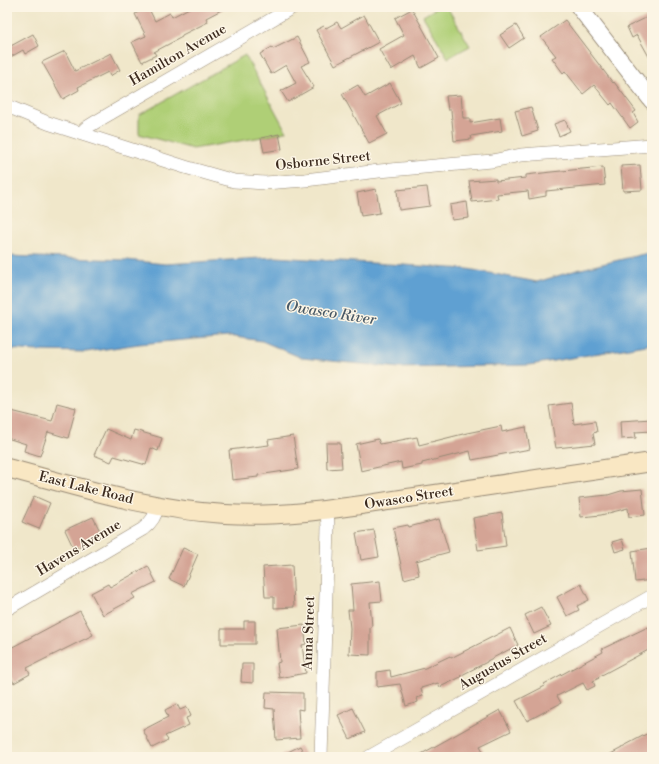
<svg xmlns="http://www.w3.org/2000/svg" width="659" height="764" viewBox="0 0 659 764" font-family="'Libre Bodoni',serif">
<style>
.green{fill:#afcf76;stroke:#757c4a}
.water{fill:#5fa0d2;stroke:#4d6578}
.building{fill:#d4a495}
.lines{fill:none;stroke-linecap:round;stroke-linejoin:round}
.minor-casing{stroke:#968874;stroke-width:14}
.tertiary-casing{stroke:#968874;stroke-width:18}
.secondary-casing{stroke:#968874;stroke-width:20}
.minor{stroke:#fff;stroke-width:13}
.tertiary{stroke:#fff;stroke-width:16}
.secondary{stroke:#f9e7c3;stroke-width:18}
.labels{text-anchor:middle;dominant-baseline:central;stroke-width:3;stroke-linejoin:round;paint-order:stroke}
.street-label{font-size:14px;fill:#3b2a1e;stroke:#fcf5e5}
.water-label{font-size:15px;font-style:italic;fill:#495966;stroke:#fcf5e5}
</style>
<rect width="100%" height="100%" fill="#fcf5e5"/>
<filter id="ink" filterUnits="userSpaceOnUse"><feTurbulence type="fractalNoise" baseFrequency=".025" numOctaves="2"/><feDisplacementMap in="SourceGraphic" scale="8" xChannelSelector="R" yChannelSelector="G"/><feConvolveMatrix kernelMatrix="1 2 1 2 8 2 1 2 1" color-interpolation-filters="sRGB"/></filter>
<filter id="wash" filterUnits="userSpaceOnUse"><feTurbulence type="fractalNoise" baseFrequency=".012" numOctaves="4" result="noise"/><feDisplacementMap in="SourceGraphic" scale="16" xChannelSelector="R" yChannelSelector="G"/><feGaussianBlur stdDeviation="0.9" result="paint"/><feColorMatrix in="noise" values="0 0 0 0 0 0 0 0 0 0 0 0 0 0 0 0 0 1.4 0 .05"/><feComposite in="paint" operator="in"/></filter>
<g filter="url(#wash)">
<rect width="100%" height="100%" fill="#f0e7ca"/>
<path class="green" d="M 438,7 L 447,7 L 470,46 L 448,58 L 423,16 Z
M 245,55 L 286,131 L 279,134 L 193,149 L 139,134 L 139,115 Z"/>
<path class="water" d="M 652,252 L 652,344 L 530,365 L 400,368 L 302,358 L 262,341 L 228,336 L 139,344 L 86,352 L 38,351 L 7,349 L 7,256 L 127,260 L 165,264 L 276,257 L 468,269 L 537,282 L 577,270 Z"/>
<g id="blocks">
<path class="building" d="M 148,7 L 155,21 L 170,13 L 172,17 L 191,7 L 227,7 L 206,18 L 208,22 L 182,35 L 182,37 L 154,52 L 156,55 L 142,62 L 132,42 L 146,36 L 135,14 Z
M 412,9 L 439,58 L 421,68 L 415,56 L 391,70 L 379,49 L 404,35 L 395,18 Z
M 364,15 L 379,42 L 335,65 L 316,30 L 324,26 L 326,28 L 337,22 L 341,28 Z
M 652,15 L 652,62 L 637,35 L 632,38 L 627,27 Z
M 565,20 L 613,83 L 614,82 L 636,111 L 633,113 L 638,122 L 630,128 L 612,103 L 610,105 L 594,85 L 583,94 L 565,71 L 563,73 L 552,58 L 556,56 L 541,37 Z
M 516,25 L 524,38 L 509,48 L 500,35 Z
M 33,34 L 39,46 L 25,54 L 23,50 L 7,59 L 7,48 Z
M 297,37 L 310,62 L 301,66 L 314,87 L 288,102 L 281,91 L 296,83 L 286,65 L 271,74 L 260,54 L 272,47 L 273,49 Z
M 65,51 L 75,71 L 111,53 L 120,70 L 110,76 L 108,72 L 78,87 L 79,90 L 63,99 L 42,62 Z
M 390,83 L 401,103 L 377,116 L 387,134 L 369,143 L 342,94 L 358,85 L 365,97 Z
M 461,95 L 463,118 L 470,118 L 470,123 L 500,118 L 502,131 L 471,136 L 472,139 L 454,141 L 451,110 L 448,110 L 446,96 Z
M 531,107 L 538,131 L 522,136 L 515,111 Z
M 565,120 L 570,131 L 559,136 L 554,124 Z
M 279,134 L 282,149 L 264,152 L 261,138 Z
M 640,165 L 642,190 L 623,191 L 621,166 Z
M 603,167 L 605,185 L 546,191 L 546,196 L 529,199 L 528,191 L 497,194 L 498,199 L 472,202 L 469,181 L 496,179 L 496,181 L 526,178 L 526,175 L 551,172 Z
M 427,187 L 430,206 L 399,210 L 397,190 Z
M 376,189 L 380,213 L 361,216 L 357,193 Z
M 467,202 L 469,218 L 452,220 L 450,205 Z
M 57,403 L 76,408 L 68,438 L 48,432 L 40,456 L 24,451 L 26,444 L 7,438 L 7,410 L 52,421 Z
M 571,403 L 574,424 L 595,421 L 597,432 L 593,433 L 595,444 L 556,448 L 549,406 Z
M 652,419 L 652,431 L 635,432 L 636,438 L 621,439 L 620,421 Z
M 501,426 L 502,432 L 526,427 L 530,449 L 472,460 L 470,451 L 422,463 L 422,465 L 402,469 L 401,462 L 361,471 L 356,444 L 378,439 L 380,444 L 417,437 L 419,445 L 467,433 Z
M 106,429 L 131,440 L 134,430 L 162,438 L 158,451 L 151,448 L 146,465 L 114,456 L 111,462 L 94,455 Z
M 293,436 L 298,469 L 258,475 L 258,477 L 232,480 L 229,450 L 269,445 L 268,440 Z
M 326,443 L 340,443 L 342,468 L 327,469 Z
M 642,489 L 645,515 L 629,517 L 628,508 L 601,515 L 581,517 L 579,498 L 608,495 L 621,491 Z
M 34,496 L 50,503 L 39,529 L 22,522 Z
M 502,513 L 506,546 L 478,550 L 473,518 Z
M 93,517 L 102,535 L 74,549 L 65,530 Z
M 439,519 L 449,552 L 416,561 L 419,575 L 404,579 L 393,528 L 408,525 L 409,527 Z
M 374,530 L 379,557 L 361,560 L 356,533 Z
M 622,539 L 625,549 L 615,552 L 612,542 Z
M 183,548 L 198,554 L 184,586 L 169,579 Z
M 652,548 L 652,580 L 635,582 L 632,551 Z
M 292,565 L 294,607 L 274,608 L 274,597 L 265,597 L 263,567 Z
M 148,566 L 156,582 L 132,594 L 135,598 L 103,615 L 91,593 L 108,584 L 110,587 Z
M 380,581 L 382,601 L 370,602 L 372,627 L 370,627 L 370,655 L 349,654 L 350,628 L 348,610 L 353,610 L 351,584 Z
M 581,584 L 589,600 L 577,606 L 579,610 L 567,616 L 557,597 Z
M 541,607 L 551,626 L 534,634 L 525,615 Z
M 80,611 L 93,635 L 27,668 L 30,674 L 14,683 L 7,670 L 7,650 Z
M 244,621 L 255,621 L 255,644 L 221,644 L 221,629 L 244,629 Z
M 304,625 L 306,644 L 302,645 L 306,673 L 279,678 L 277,663 L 280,662 L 277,628 Z
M 648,627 L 652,634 L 652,648 L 598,677 L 599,678 L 593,681 L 595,686 L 587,690 L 583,683 L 557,696 L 561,703 L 527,721 L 516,701 L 545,686 L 544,684 L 603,652 L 602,649 Z
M 510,628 L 518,645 L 487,661 L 487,662 L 460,676 L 461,677 L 440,687 L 438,683 L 421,688 L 423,696 L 417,698 L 418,702 L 406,706 L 400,684 L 377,687 L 377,672 L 390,670 L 391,677 L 425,668 L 450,656 L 451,658 Z
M 242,664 L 253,664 L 253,683 L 241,682 Z
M 266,692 L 303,693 L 303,710 L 298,709 L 300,738 L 276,740 L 274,709 L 265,708 Z
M 177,704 L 180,710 L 187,707 L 191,716 L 186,718 L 189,725 L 165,736 L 168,740 L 152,748 L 143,730 L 168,717 L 165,710 Z
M 353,708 L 365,732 L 350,739 L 338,715 Z
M 500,710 L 511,731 L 480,746 L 483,751 L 473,757 L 416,757 Z
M 652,731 L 652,757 L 605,757 L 622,748 L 622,747 Z
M 300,746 L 306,757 L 278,757 Z"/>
</g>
</g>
<g filter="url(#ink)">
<use href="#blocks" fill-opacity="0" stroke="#968874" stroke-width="1"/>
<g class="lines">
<defs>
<path id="minor" d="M 7,106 L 48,123 L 185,167 L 234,181 L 265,183 L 305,180 L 379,171 L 492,161 L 521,155 L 652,145
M 81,133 L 86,128 L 99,120 L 293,7
M 7,609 L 143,529 C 151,523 156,516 158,505
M 321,757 L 328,527 L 327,510
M 369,757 L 652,596"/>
<path id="tertiary" d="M 579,7 L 652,101"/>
<path id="secondary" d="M 7,468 C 79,487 151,510 225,514 C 289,518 352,506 415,497 C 494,485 573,474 652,462"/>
</defs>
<use href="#minor" class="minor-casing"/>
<use href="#tertiary" class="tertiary-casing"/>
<use href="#secondary" class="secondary-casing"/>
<use href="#minor" class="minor"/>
<use href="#tertiary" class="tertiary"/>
<use href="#secondary" class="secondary"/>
</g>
</g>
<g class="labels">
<g class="street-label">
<text transform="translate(178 55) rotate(-30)">Hamilton Avenue</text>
<text transform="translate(323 161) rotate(-6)">Osborne Street</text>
<text transform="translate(86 488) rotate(14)">East Lake Road</text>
<text transform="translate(409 498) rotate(-9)">Owasco Street</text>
<text transform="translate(79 548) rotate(-31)">Havens Avenue</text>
<text transform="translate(309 633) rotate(-88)">Anna Street</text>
<text transform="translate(503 662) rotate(-30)">Augustus Street</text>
</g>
<g class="water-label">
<text transform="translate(331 313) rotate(9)">Owasco River</text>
</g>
</g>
<rect width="659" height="764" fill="none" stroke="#fcf5e5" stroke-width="24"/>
</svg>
